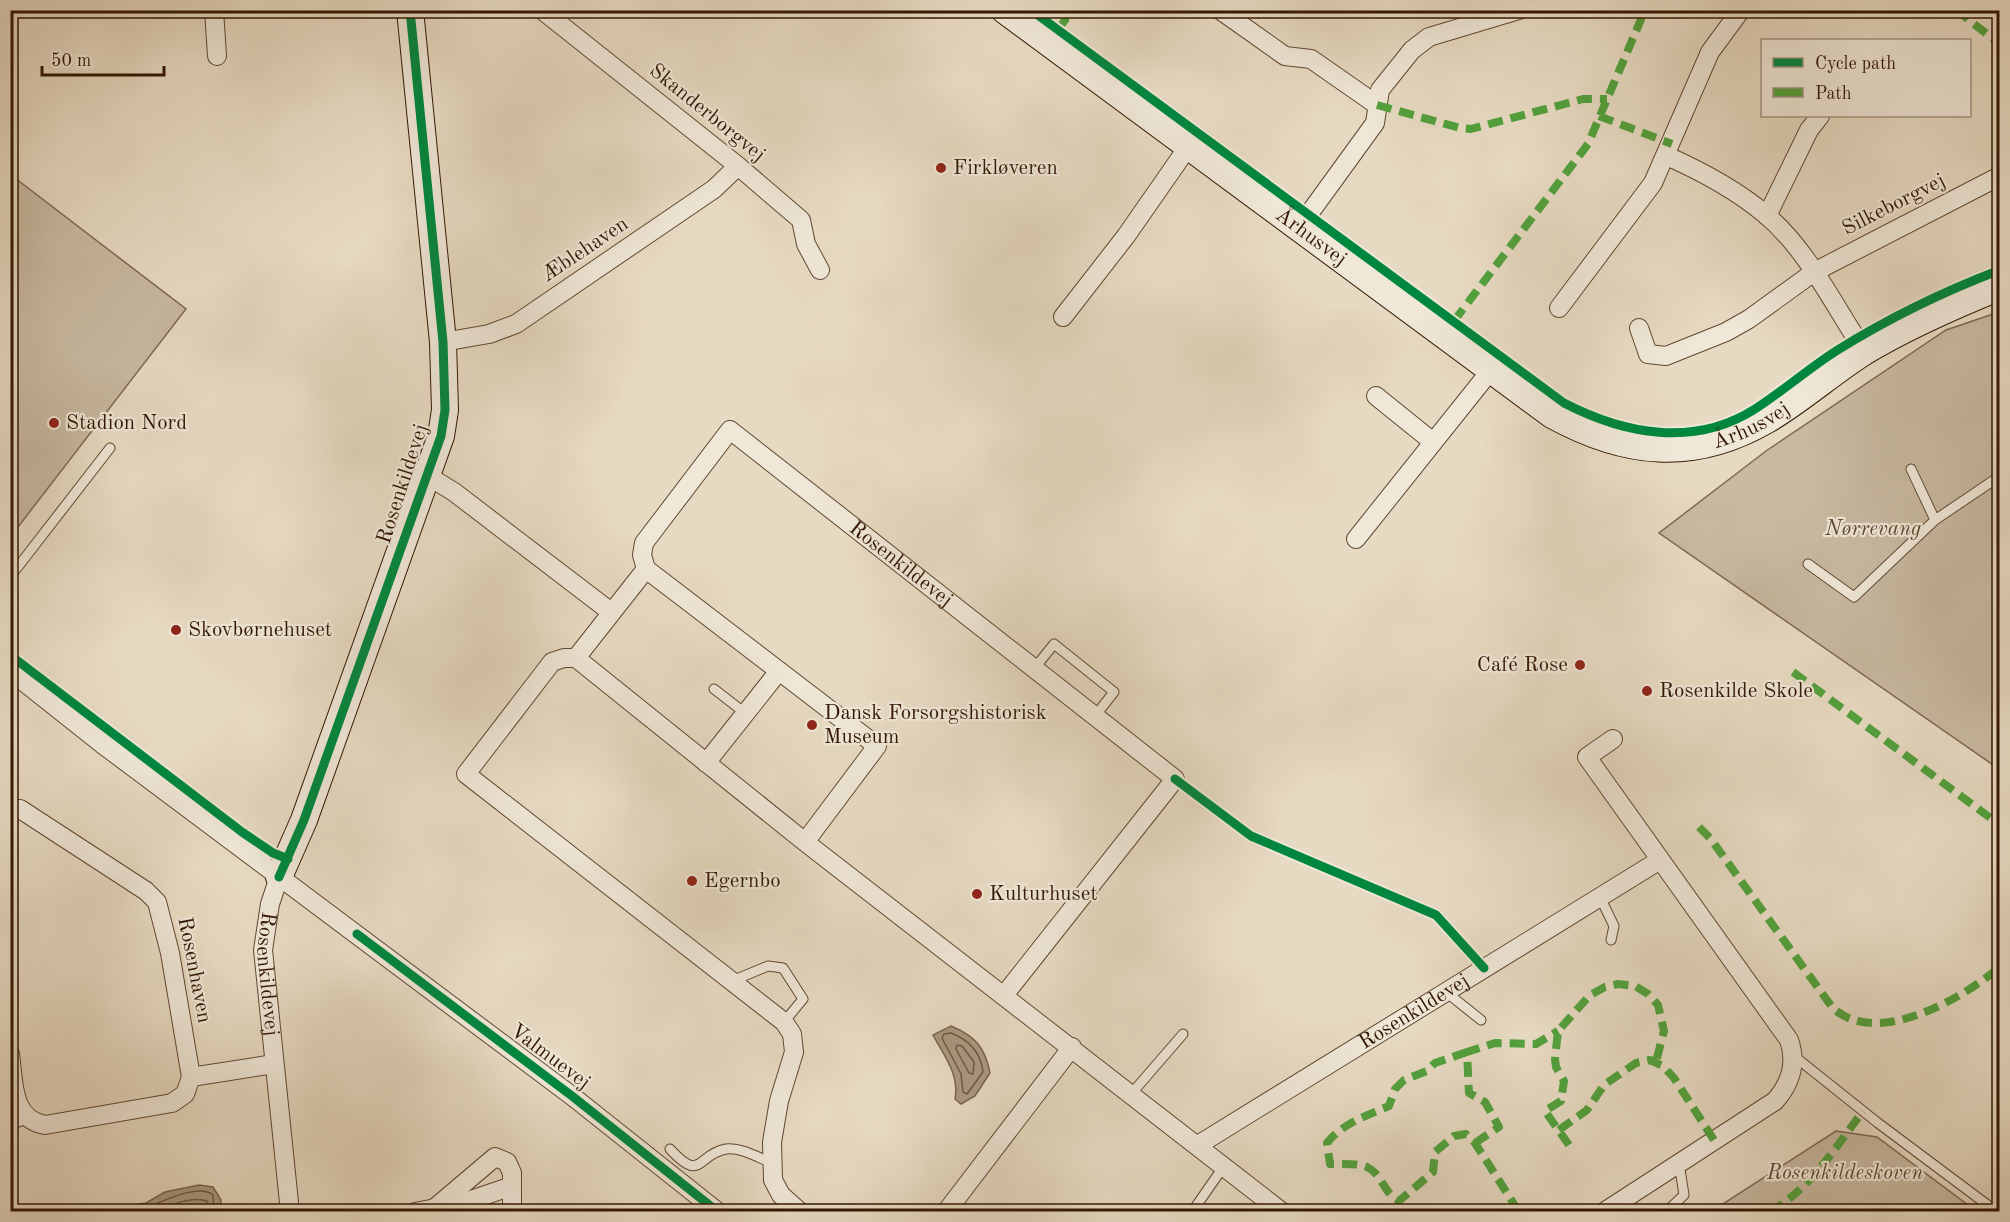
<svg xmlns="http://www.w3.org/2000/svg" width="2010" height="1222" viewBox="0 0 2010 1222" font-family="'Old Standard TT',serif">
<style>
.green{fill:#c8b9a1;stroke:#7e6852;stroke-width:1.5}
.water{fill:#aa9881;stroke:#7a644e;stroke-width:1.5}
.lines{fill:none;stroke-linecap:round;stroke-linejoin:round}
.shore{stroke:#6e5842;stroke-width:1.5}
.lane-casing{stroke:#604832;stroke-width:11}
.street-casing{stroke:#604832;stroke-width:20}
.secondary-casing{stroke:#331702;stroke-width:28}
.lane{stroke:#efe7d7;stroke-width:9}
.street{stroke:#efe7d7;stroke-width:18}
.secondary{stroke:#efe7d7;stroke-width:26}
.quiet{stroke:#52a13d;stroke-width:8;stroke-dasharray:15 8;stroke-linecap:butt}
.cycleway-casing{stroke:#efe7d7;stroke-width:13}
.cycleway{stroke:#00873e;stroke-width:9}
.poi-dot{fill:#8f2418;stroke:#efe7d7;stroke-width:2}
.labels{text-anchor:middle;dominant-baseline:central;stroke-width:4.5;stroke-linejoin:round;paint-order:stroke}
.street-label{font-size:21px;fill:#331702;stroke:#efe7d7}
.poi-label{font-size:21px;fill:#331702;stroke:#efe7d7;text-anchor:start}
.park-label{font-size:21px;font-style:italic;fill:#604832;stroke:#efe7d7}
</style>
<rect width="100%" height="100%" fill="#e7dac2"/>
<filter id="stains"><feTurbulence type="fractalNoise" baseFrequency=".00333" numOctaves="4"/><feColorMatrix values="0 0 0 0 .2 0 0 0 0 .09 0 0 0 0 .02 0 0 0 .5 -.17"/></filter>
<radialGradient id="worn" r=".72"><stop offset=".6" stop-color="#630" stop-opacity="0"/><stop offset="1" stop-color="#630" stop-opacity=".3"/></radialGradient>
<path class="green" d="M 11,175 L 186,309 L 11,536 Z
M 1999,312 L 1999,769 L 1659,533 L 1766,451 L 1946,330 Z
M 1836,1131 L 1877,1137 L 1976,1211 L 1712,1211 Z"/>
<path class="water" d="M 951,1026 C 975,1036 985,1047 990,1073 L 975,1096 L 961,1104 L 955,1099 C 960,1075 944,1056 933,1035 Z
M 199,1185 L 213,1187 L 221,1200 L 220,1211 L 92,1211 L 146,1203 L 165,1192 Z"/>
<g class="lines">
<path class="shore" d="M 951,1033 C 969,1040 981,1053 983,1072 L 967,1094 L 963,1092 L 961,1074 L 942,1038 L 944,1034 Z
M 957,1045 L 962,1046 L 974,1062 L 973,1074 L 969,1073 L 956,1049 Z
M 133,1212 C 152,1208 196,1181 213,1195 L 214,1212
M 158,1212 C 171,1204 193,1196 207,1201 L 206,1212"/>
<defs>
<path id="lane" d="M 1911,469 L 1935,520
M 1808,564 L 1854,597 L 1935,520 L 2000,476
M 10,577 L 110,448
M 1034,669 L 1054,644 L 1114,692 L 1095,716
M 714,689 L 745,713
M 1600,897 L 1614,926 L 1611,940
M 732,981 L 768,966 L 783,968 L 803,999 L 784,1022
M 1446,992 L 1481,1020
M 1794,1056 L 1878,1123 L 1997,1212
M 1132,1093 L 1183,1034
M 10,1125 L 26,1119
M 670,1149 C 702,1184 697,1154 726,1149 C 741,1147 759,1158 772,1163
M 1192,1212 L 1224,1166
M 1666,1212 L 1684,1195 L 1679,1163"/>
<g id="street">
<path d="M 214,10 L 217,56"/>
<path d="M 542,10 L 738,166 L 801,220 L 806,244 L 820,270"/>
<path d="M 1220,10 L 1285,56 L 1311,59 L 1377,105"/>
<path d="M 1667,156 C 1703,172 1735,189 1765,214 C 1808,250 1834,306 1865,352"/>
<path d="M 1767,216 L 1809,130 L 1820,116"/>
<path d="M 1298,229 L 1375,123 L 1380,90 L 1412,50 L 1429,37 L 1519,10"/>
<path d="M 1559,308 L 1653,183 L 1710,52 L 1741,10"/>
<path d="M 1063,317 L 1126,236 L 1188,147"/>
<path d="M 1639,328 L 1648,354 L 1666,356 L 1726,332 L 1749,319 L 1814,272 L 1996,178"/>
<path d="M 443,342 L 489,334 L 516,324 L 714,189 L 738,166"/>
<path d="M 1376,396 L 1433,442"/>
<path d="M 428,476 L 454,492 L 611,612"/>
<path d="M 1356,539 L 1491,370"/>
<path id="s1" d="M 646,569 L 642,555 L 644,543 L 730,430 L 1175,779 L 1005,994"/>
<path d="M 576,658 L 564,658 L 552,662 L 466,774 L 784,1022 L 792,1034 L 794,1052 L 779,1101 L 772,1142 L 773,1180 L 781,1195 L 800,1212"/>
<path d="M 10,671 L 102,744 L 572,1096 L 718,1212"/>
<path d="M 706,763 L 779,671"/>
<path d="M 10,810 L 20,809 L 146,891 L 157,902 L 170,953 L 191,1077"/>
<path d="M 805,842 L 877,746 L 646,569 L 576,658 L 805,842 L 1282,1212"/>
<path id="s2" d="M 279,877 L 270,904 L 263,950 L 290,1212"/>
<path d="M 10,1054 C 14,1082 11,1119 45,1125 L 172,1103 L 185,1094 L 191,1077 L 274,1064"/>
<path id="s3" d="M 1198,1145 L 1660,860"/>
<path d="M 436,1207 L 495,1157 L 507,1162 L 512,1173 L 512,1186"/>
<path d="M 415,1212 L 462,1203 L 512,1186 L 512,1212"/>
<path d="M 946,1212 L 1072,1047"/>
<path d="M 1604,1212 L 1775,1101 C 1791,1083 1797,1063 1789,1040 L 1587,757 L 1613,739"/>
</g>
<g id="secondary">
<path id="s4" d="M 1004,10 L 1552,415 C 1625,455 1693,463 1767,420 C 1801,400 1831,373 1864,352 C 1907,326 1953,306 2000,287"/>
<path d="M 279,877 L 304,820 L 441,436 L 445,410 L 443,342 L 410,10"/>
</g>
</defs>
<use href="#lane" class="lane-casing"/>
<use href="#street" class="street-casing"/>
<use href="#secondary" class="secondary-casing"/>
<use href="#lane" class="lane"/>
<use href="#street" class="street"/>
<use href="#secondary" class="secondary"/>
<path class="quiet" d="M 1956,10 L 2000,44
M 1058,30 L 1072,10
M 1377,105 L 1460,128 L 1471,129 L 1583,99 L 1607,99
M 1599,116 L 1672,144
M 1454,321 L 1588,144 L 1645,10
M 1793,672 L 2000,825
M 1699,827 L 1710,838 L 1832,1007 C 1875,1049 1962,999 2000,967
M 1467,1052 L 1435,1063 L 1427,1071 L 1404,1080 L 1395,1089 L 1389,1106 C 1366,1116 1343,1123 1327,1143 L 1330,1164 C 1341,1164 1357,1163 1367,1167 C 1382,1174 1384,1194 1399,1201 L 1433,1172 L 1435,1152 L 1454,1136 L 1466,1134 L 1475,1143 L 1519,1212
M 1559,1130 L 1587,1110 L 1604,1085 L 1636,1063 L 1650,1060 L 1663,1066 L 1674,1078 L 1714,1140
M 1475,1143 L 1499,1127 L 1485,1102 L 1469,1093 L 1467,1052 L 1495,1043 L 1536,1044 L 1558,1031
M 1569,1145 L 1545,1111 L 1561,1101 L 1564,1081 L 1556,1067 L 1555,1059 L 1558,1031 L 1590,995 L 1605,987 L 1618,984 L 1635,986 L 1648,994 L 1658,1005 L 1664,1031 L 1656,1062
M 1770,1212 C 1810,1189 1836,1147 1863,1111"/>
<defs>
<path id="cycleway" d="M 1031,10 L 1564,403 C 1624,434 1694,448 1755,409 C 1783,391 1808,369 1836,351 C 1889,318 1942,292 2000,270
M 10,655 L 242,832 L 273,853 L 288,859
M 1175,779 L 1251,836 L 1436,915 L 1484,968
M 279,877 L 304,820 L 441,436 L 445,410 L 443,342 L 410,10
M 357,934 L 572,1096 L 718,1212"/>
</defs>
<use href="#cycleway" class="cycleway-casing"/>
<use href="#cycleway" class="cycleway"/>
</g>
<g class="poi-dot">
<circle cx="941" cy="168" r="6"/>
<circle cx="54" cy="423" r="6"/>
<circle cx="176" cy="630" r="6"/>
<circle cx="1580" cy="665" r="6"/>
<circle cx="1647" cy="691" r="6"/>
<circle cx="812" cy="725" r="6"/>
<circle cx="692" cy="881" r="6"/>
<circle cx="977" cy="894" r="6"/>
</g>
<g class="labels">
<g class="street-label">
<text transform="translate(707 113) rotate(39)">Skanderborgvej</text>
<text transform="translate(1894 205) rotate(-27)">Silkeborgvej</text>
<text stroke="none"><textPath href="#s4" startOffset="382">Århusvej</textPath></text>
<text transform="translate(585 250) rotate(-34)">Æblehaven</text>
<text stroke="none"><textPath href="#s4" startOffset="891">Århusvej</textPath></text>
<text transform="translate(403 484) rotate(-72)">Rosenkildevej</text>
<text stroke="none"><textPath href="#s1" startOffset="386">Rosenkildevej</textPath></text>
<text transform="translate(194 970) rotate(79)">Rosenhaven</text>
<text stroke="none"><textPath href="#s2" startOffset="99">Rosenkildevej</textPath></text>
<text stroke="none"><textPath href="#s3" startOffset="254">Rosenkildevej</textPath></text>
<text transform="translate(550 1057) rotate(37)">Valmuevej</text>
</g>
<g class="poi-label">
<text x="953" y="168">Firkløveren</text>
<text x="66" y="423">Stadion Nord</text>
<text x="188" y="630">Skovbørnehuset</text>
<text x="1568" y="665" text-anchor="end">Café Rose</text>
<text x="1659" y="691">Rosenkilde Skole</text>
<text x="824" y="713">Dansk Forsorgshistorisk<tspan x="824" dy="24">Museum</tspan></text>
<text x="704" y="881">Egernbo</text>
<text x="989" y="894">Kulturhuset</text>
</g>
<g class="park-label">
<text x="1873" y="529">Nørrevang</text>
<text x="1845" y="1173">Rosenkildeskoven</text>
</g>
</g>
<rect width="2010" height="1222" fill="none" stroke="#e7dac2" stroke-width="36"/>
<rect x="12" y="12" width="1986" height="1198" fill="none" stroke="#331702" stroke-width="3"/>
<rect x="18" y="18" width="1974" height="1186" fill="none" stroke="#331702" stroke-width="1.5"/>
<rect x="1761" y="39" width="210" height="78" fill="#efe7d7" stroke="#a49482" stroke-width="1.5"/>
<rect x="1773" y="58" width="30" height="9" fill="#00873e" stroke="#a49482" stroke-width="1.5"/>
<text x="1815" y="69" font-size="18" fill="#331702">Cycle path</text>
<rect x="1773" y="88" width="30" height="9" fill="#52a13d" stroke="#a49482" stroke-width="1.5"/>
<text x="1815" y="99" font-size="18" fill="#331702">Path</text>
<path d="M42 66v9h122v-9" fill="none" stroke="#331702" stroke-width="3"/>
<text x="51" y="66" font-size="18" fill="#331702" stroke="#efe7d7" stroke-width="4.5" paint-order="stroke">50 m</text>
<rect width="100%" height="100%" filter="url(#stains)"/>
<rect width="100%" height="100%" fill="url(#worn)"/>
</svg>
